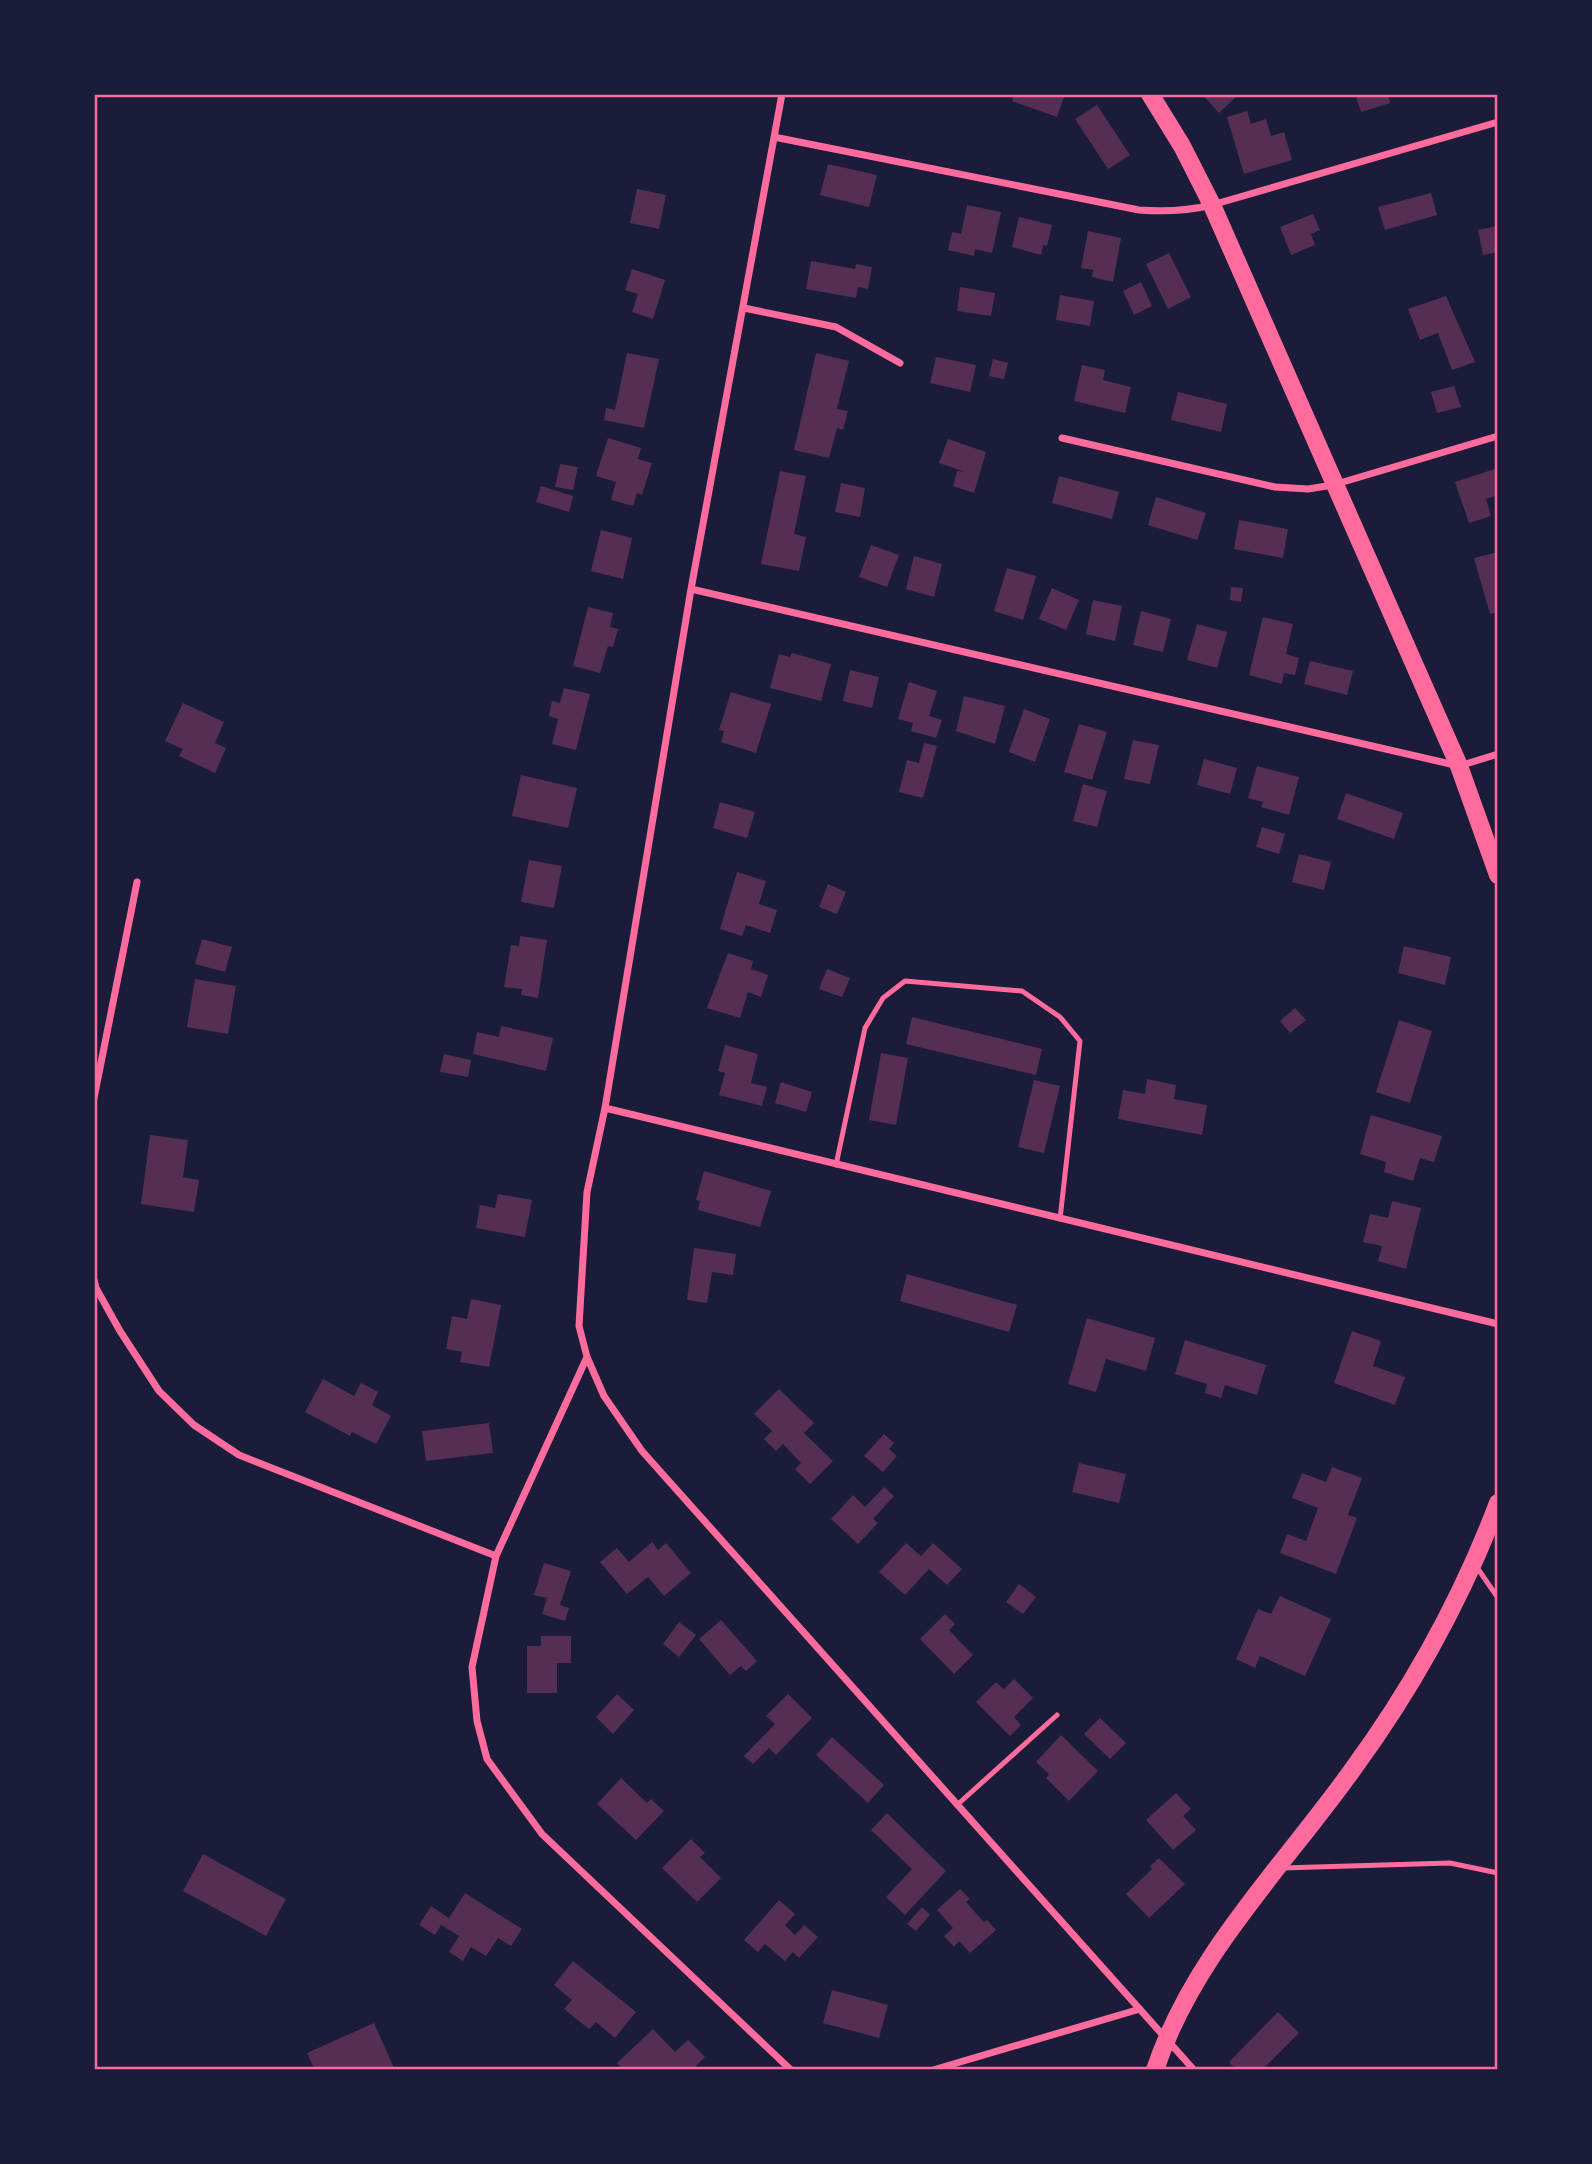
<svg xmlns="http://www.w3.org/2000/svg" width="1592" height="2164" viewBox="0 0 1592 2164" font-family="'Sofia Sans Condensed',sans-serif">
<style>
.building{fill:#542f53}
.lines{fill:none;stroke-linecap:round;stroke-linejoin:round}
.service{stroke:#ff6b9d;stroke-width:5}
.minor{stroke:#ff6b9d;stroke-width:7}
.primary{stroke:#ff6b9d;stroke-width:18}
.neatline{fill:none;stroke:#ff6b9d;stroke-width:2.5}
</style>
<rect width="100%" height="100%" fill="#1b1b3a"/>
<path class="building" d="M 1014,94 L 1065,94 L 1057,117 L 1012,101 Z
M 1202,94 L 1239,94 L 1219,113 Z
M 1355,94 L 1388,94 L 1390,103 L 1361,112 Z
M 1097,105 L 1130,155 L 1108,169 L 1075,119 Z
M 1247,111 L 1251,124 L 1266,119 L 1271,136 L 1284,132 L 1292,160 L 1244,174 L 1227,117 Z
M 828,164 L 877,175 L 869,207 L 820,195 Z
M 637,189 L 666,195 L 659,229 L 630,223 Z
M 1431,193 L 1437,215 L 1385,230 L 1378,207 Z
M 967,205 L 1001,212 L 992,253 L 975,249 L 974,256 L 948,250 L 952,232 L 961,234 Z
M 1313,214 L 1320,230 L 1311,234 L 1315,245 L 1291,255 L 1280,227 Z
M 1019,217 L 1052,225 L 1047,246 L 1043,245 L 1041,255 L 1012,247 Z
M 1498,226 L 1498,252 L 1483,255 L 1478,230 Z
M 1088,231 L 1121,238 L 1113,282 L 1092,277 L 1093,270 L 1081,268 Z
M 1169,253 L 1191,297 L 1168,309 L 1146,264 Z
M 811,261 L 855,269 L 856,264 L 872,267 L 868,289 L 858,287 L 856,298 L 806,289 Z
M 632,269 L 665,280 L 653,319 L 632,312 L 638,294 L 625,290 Z
M 1141,282 L 1152,306 L 1134,315 L 1123,291 Z
M 960,287 L 995,293 L 991,316 L 957,311 Z
M 1060,295 L 1094,301 L 1090,326 L 1056,320 Z
M 1446,296 L 1475,362 L 1452,370 L 1438,333 L 1420,340 L 1408,309 Z
M 627,353 L 659,359 L 644,428 L 604,420 L 606,408 L 615,410 Z
M 816,353 L 849,361 L 837,409 L 848,411 L 843,430 L 837,428 L 829,458 L 794,450 Z
M 936,357 L 976,365 L 970,392 L 930,383 Z
M 993,359 L 1008,363 L 1004,379 L 989,376 Z
M 1082,365 L 1105,370 L 1103,380 L 1131,387 L 1125,413 L 1074,401 Z
M 1454,386 L 1461,407 L 1437,413 L 1431,392 Z
M 1178,392 L 1227,404 L 1221,432 L 1171,420 Z
M 608,438 L 641,448 L 638,459 L 652,463 L 642,495 L 637,493 L 633,506 L 611,500 L 616,482 L 596,476 Z
M 948,439 L 986,452 L 974,493 L 953,486 L 957,471 L 965,472 L 939,463 Z
M 560,464 L 578,467 L 573,490 L 555,487 Z
M 1498,468 L 1498,495 L 1486,499 L 1491,516 L 1469,523 L 1455,482 Z
M 780,471 L 806,476 L 794,534 L 806,537 L 799,571 L 761,564 Z
M 1059,476 L 1119,492 L 1112,519 L 1052,503 Z
M 841,483 L 865,488 L 860,517 L 835,512 Z
M 541,486 L 573,496 L 569,512 L 536,502 Z
M 1156,497 L 1206,513 L 1197,540 L 1148,525 Z
M 1239,520 L 1288,529 L 1283,558 L 1234,549 Z
M 601,530 L 632,538 L 623,579 L 591,571 Z
M 871,545 L 899,555 L 887,587 L 859,577 Z
M 1498,552 L 1498,612 L 1490,614 L 1474,558 Z
M 914,556 L 942,564 L 934,597 L 906,589 Z
M 1007,568 L 1036,576 L 1023,620 L 994,611 Z
M 1231,587 L 1243,588 L 1241,602 L 1230,600 Z
M 1052,588 L 1079,600 L 1066,630 L 1039,619 Z
M 1093,600 L 1122,606 L 1115,641 L 1086,634 Z
M 588,607 L 613,613 L 610,627 L 618,629 L 613,647 L 608,646 L 600,673 L 573,666 Z
M 1141,611 L 1171,619 L 1163,652 L 1133,645 Z
M 1263,617 L 1293,624 L 1286,654 L 1299,658 L 1295,675 L 1284,673 L 1282,684 L 1249,675 Z
M 1197,624 L 1227,632 L 1217,668 L 1187,660 Z
M 792,653 L 831,664 L 821,701 L 770,688 L 779,654 L 790,657 Z
M 1310,661 L 1353,671 L 1347,695 L 1304,684 Z
M 850,670 L 879,677 L 872,708 L 843,701 Z
M 909,682 L 937,691 L 929,716 L 942,720 L 936,738 L 911,731 L 913,723 L 898,719 Z
M 564,688 L 590,694 L 576,750 L 552,744 L 558,719 L 549,716 L 552,701 L 560,703 Z
M 731,692 L 771,704 L 756,753 L 721,742 L 724,731 L 719,730 Z
M 964,696 L 1005,706 L 995,744 L 956,731 Z
M 183,703 L 224,722 L 215,743 L 226,748 L 215,773 L 179,756 L 183,749 L 165,741 Z
M 1024,709 L 1050,719 L 1035,762 L 1009,752 Z
M 1079,724 L 1107,732 L 1092,780 L 1064,772 Z
M 1133,740 L 1159,745 L 1150,784 L 1124,779 Z
M 924,743 L 937,746 L 923,798 L 899,792 L 907,760 L 919,763 Z
M 1204,759 L 1237,768 L 1230,794 L 1197,785 Z
M 1257,766 L 1299,777 L 1289,815 L 1261,807 L 1263,802 L 1248,798 Z
M 521,775 L 577,788 L 568,828 L 512,816 Z
M 1083,784 L 1107,791 L 1097,827 L 1073,821 Z
M 1346,793 L 1403,813 L 1394,839 L 1337,819 Z
M 720,802 L 755,812 L 747,838 L 713,828 Z
M 1262,827 L 1285,834 L 1279,854 L 1256,847 Z
M 1299,854 L 1331,862 L 1324,890 L 1292,882 Z
M 529,860 L 562,866 L 554,908 L 521,902 Z
M 737,872 L 766,881 L 759,904 L 777,910 L 770,933 L 746,925 L 742,936 L 720,929 Z
M 828,884 L 846,892 L 837,914 L 819,907 Z
M 520,936 L 547,940 L 538,998 L 521,995 L 522,989 L 504,987 L 511,945 L 519,946 Z
M 202,939 L 232,947 L 225,972 L 195,964 Z
M 1404,946 L 1451,957 L 1445,985 L 1398,973 Z
M 728,953 L 753,961 L 751,969 L 768,975 L 761,997 L 748,992 L 740,1018 L 707,1008 Z
M 827,969 L 850,978 L 842,997 L 819,989 Z
M 195,979 L 236,986 L 228,1034 L 187,1027 Z
M 1295,1008 L 1306,1020 L 1290,1033 L 1280,1021 Z
M 912,1017 L 1042,1049 L 1036,1075 L 906,1044 Z
M 1399,1020 L 1432,1031 L 1410,1103 L 1376,1092 Z
M 501,1026 L 553,1038 L 546,1071 L 473,1054 L 477,1032 L 499,1037 Z
M 725,1045 L 758,1054 L 751,1083 L 767,1087 L 762,1106 L 719,1095 L 725,1073 L 718,1071 Z
M 881,1053 L 908,1058 L 896,1125 L 869,1120 Z
M 444,1054 L 471,1060 L 468,1077 L 440,1072 Z
M 1147,1079 L 1176,1085 L 1174,1099 L 1207,1105 L 1202,1135 L 1118,1119 L 1123,1090 L 1145,1094 Z
M 1034,1080 L 1060,1086 L 1044,1153 L 1018,1147 Z
M 781,1082 L 812,1092 L 806,1112 L 775,1103 Z
M 1371,1115 L 1442,1136 L 1434,1162 L 1420,1158 L 1413,1181 L 1384,1172 L 1386,1162 L 1360,1154 Z
M 150,1135 L 188,1140 L 183,1177 L 199,1180 L 194,1212 L 141,1204 Z
M 704,1171 L 771,1191 L 760,1227 L 698,1210 L 700,1201 L 696,1200 Z
M 498,1194 L 532,1200 L 525,1237 L 476,1228 L 480,1205 L 495,1208 Z
M 1392,1201 L 1421,1208 L 1406,1269 L 1378,1261 L 1382,1246 L 1363,1242 L 1370,1214 L 1388,1218 Z
M 694,1248 L 736,1254 L 733,1275 L 712,1272 L 707,1303 L 687,1300 Z
M 907,1274 L 1017,1305 L 1009,1332 L 900,1301 Z
M 471,1299 L 501,1305 L 489,1367 L 460,1362 L 462,1352 L 446,1349 L 452,1316 L 467,1319 Z
M 1087,1318 L 1155,1338 L 1146,1371 L 1106,1359 L 1096,1392 L 1068,1384 Z
M 1352,1331 L 1381,1341 L 1373,1366 L 1405,1377 L 1395,1405 L 1334,1383 Z
M 1185,1340 L 1266,1365 L 1257,1395 L 1225,1385 L 1221,1398 L 1205,1393 L 1207,1384 L 1175,1374 Z
M 323,1379 L 354,1396 L 361,1383 L 378,1392 L 372,1405 L 391,1416 L 376,1444 L 352,1432 L 350,1436 L 305,1412 Z
M 779,1389 L 814,1423 L 804,1433 L 833,1461 L 810,1484 L 795,1469 L 801,1463 L 783,1444 L 776,1451 L 764,1439 L 772,1431 L 754,1414 Z
M 489,1423 L 493,1453 L 426,1461 L 422,1431 Z
M 884,1434 L 894,1443 L 889,1449 L 897,1456 L 883,1472 L 864,1456 Z
M 1079,1463 L 1126,1474 L 1119,1503 L 1072,1492 Z
M 1332,1467 L 1362,1478 L 1348,1515 L 1357,1518 L 1336,1574 L 1280,1553 L 1287,1534 L 1306,1541 L 1318,1508 L 1292,1498 L 1302,1473 L 1326,1482 Z
M 884,1487 L 894,1496 L 873,1519 L 878,1523 L 858,1544 L 831,1519 L 853,1495 L 865,1507 Z
M 652,1542 L 658,1550 L 666,1543 L 691,1573 L 664,1596 L 648,1577 L 627,1594 L 600,1562 L 617,1548 L 629,1562 Z
M 906,1543 L 921,1556 L 933,1543 L 962,1569 L 947,1585 L 929,1569 L 905,1595 L 879,1572 Z
M 544,1563 L 571,1571 L 560,1605 L 569,1608 L 565,1621 L 542,1614 L 547,1598 L 534,1595 Z
M 1019,1584 L 1036,1597 L 1023,1614 L 1006,1602 Z
M 1280,1596 L 1331,1619 L 1305,1676 L 1260,1656 L 1255,1668 L 1236,1659 L 1258,1609 L 1271,1614 Z
M 945,1614 L 955,1624 L 949,1630 L 973,1655 L 954,1674 L 920,1639 Z
M 721,1620 L 757,1661 L 746,1671 L 741,1666 L 730,1675 L 699,1639 Z
M 679,1622 L 696,1635 L 679,1657 L 663,1644 Z
M 541,1636 L 571,1636 L 571,1663 L 557,1663 L 557,1693 L 527,1693 L 527,1646 L 541,1646 Z
M 1014,1679 L 1033,1698 L 1014,1717 L 1021,1725 L 1010,1736 L 976,1702 L 996,1682 L 1004,1689 Z
M 617,1694 L 634,1710 L 613,1734 L 596,1717 Z
M 788,1694 L 812,1718 L 776,1755 L 769,1748 L 753,1764 L 744,1756 L 775,1724 L 766,1716 Z
M 1100,1718 L 1126,1743 L 1110,1759 L 1084,1734 Z
M 1061,1735 L 1098,1771 L 1069,1801 L 1046,1778 L 1049,1774 L 1036,1762 Z
M 832,1737 L 884,1785 L 868,1803 L 816,1755 Z
M 621,1778 L 647,1803 L 651,1799 L 664,1811 L 636,1840 L 597,1804 Z
M 1176,1793 L 1191,1809 L 1183,1816 L 1196,1830 L 1173,1850 L 1146,1820 Z
M 887,1813 L 946,1871 L 905,1915 L 886,1897 L 912,1869 L 871,1830 Z
M 691,1839 L 705,1853 L 700,1857 L 721,1878 L 697,1902 L 662,1868 Z
M 203,1854 L 286,1899 L 266,1936 L 183,1891 Z
M 1159,1858 L 1185,1884 L 1149,1918 L 1126,1894 L 1152,1869 L 1150,1866 Z
M 960,1889 L 970,1899 L 966,1902 L 984,1922 L 987,1920 L 996,1930 L 970,1953 L 959,1941 L 954,1947 L 944,1936 L 953,1928 L 937,1910 Z
M 465,1893 L 522,1929 L 511,1946 L 498,1938 L 486,1956 L 471,1947 L 463,1961 L 449,1952 L 459,1936 L 441,1925 L 435,1935 L 419,1925 L 431,1906 L 449,1918 Z
M 779,1900 L 795,1914 L 785,1925 L 795,1935 L 804,1925 L 818,1937 L 799,1958 L 793,1952 L 785,1961 L 765,1944 L 758,1952 L 744,1940 Z
M 922,1907 L 930,1915 L 916,1931 L 907,1924 Z
M 573,1961 L 636,2012 L 615,2038 L 596,2022 L 589,2029 L 564,2009 L 572,2000 L 554,1985 Z
M 832,1990 L 888,2005 L 879,2038 L 823,2023 Z
M 1278,2012 L 1299,2033 L 1262,2070 L 1236,2070 L 1229,2062 Z
M 374,2023 L 395,2070 L 315,2070 L 307,2053 Z
M 653,2029 L 675,2052 L 688,2040 L 705,2057 L 692,2070 L 623,2070 L 617,2063 Z"/>
<g class="lines">
<path class="service" d="M 836,1165 L 865,1028 L 883,998 L 905,981 L 1022,991 L 1060,1017 L 1080,1041 L 1060,1219
M 1476,1566 L 1498,1598
M 957,1805 L 1057,1715
M 1282,1868 L 1450,1863 L 1498,1873"/>
<path class="minor" d="M 782,94 L 691,589 L 605,1108 L 587,1192 L 579,1326 L 587,1357 L 604,1396 L 642,1451 L 1194,2070
M 774,137 L 1139,210 C 1165,212 1187,211 1212,205 L 1498,122
M 744,308 L 836,327 L 900,363
M 1062,438 L 1275,487 L 1308,489 L 1333,485 L 1498,436
M 691,589 L 1459,766 L 1498,754
M 94,1098 L 137,882
M 605,1108 L 1498,1324
M 94,1280 L 96,1288 L 120,1331 L 159,1391 L 194,1425 L 239,1455 L 496,1556
M 587,1357 L 496,1556 L 472,1667 L 477,1721 L 487,1759 L 542,1834 L 791,2070
M 933,2070 L 1140,2009"/>
<path class="primary" d="M 1150,94 L 1182,146 L 1212,205 L 1459,766 L 1498,875
M 1155,2070 C 1193,1955 1284,1866 1353,1769 C 1413,1687 1462,1598 1498,1503"/>
</g>
<rect width="1592" height="2164" fill="none" stroke="#1b1b3a" stroke-width="192"/>
<rect x="96" y="96" width="1400" height="1972" class="neatline"/>
</svg>
